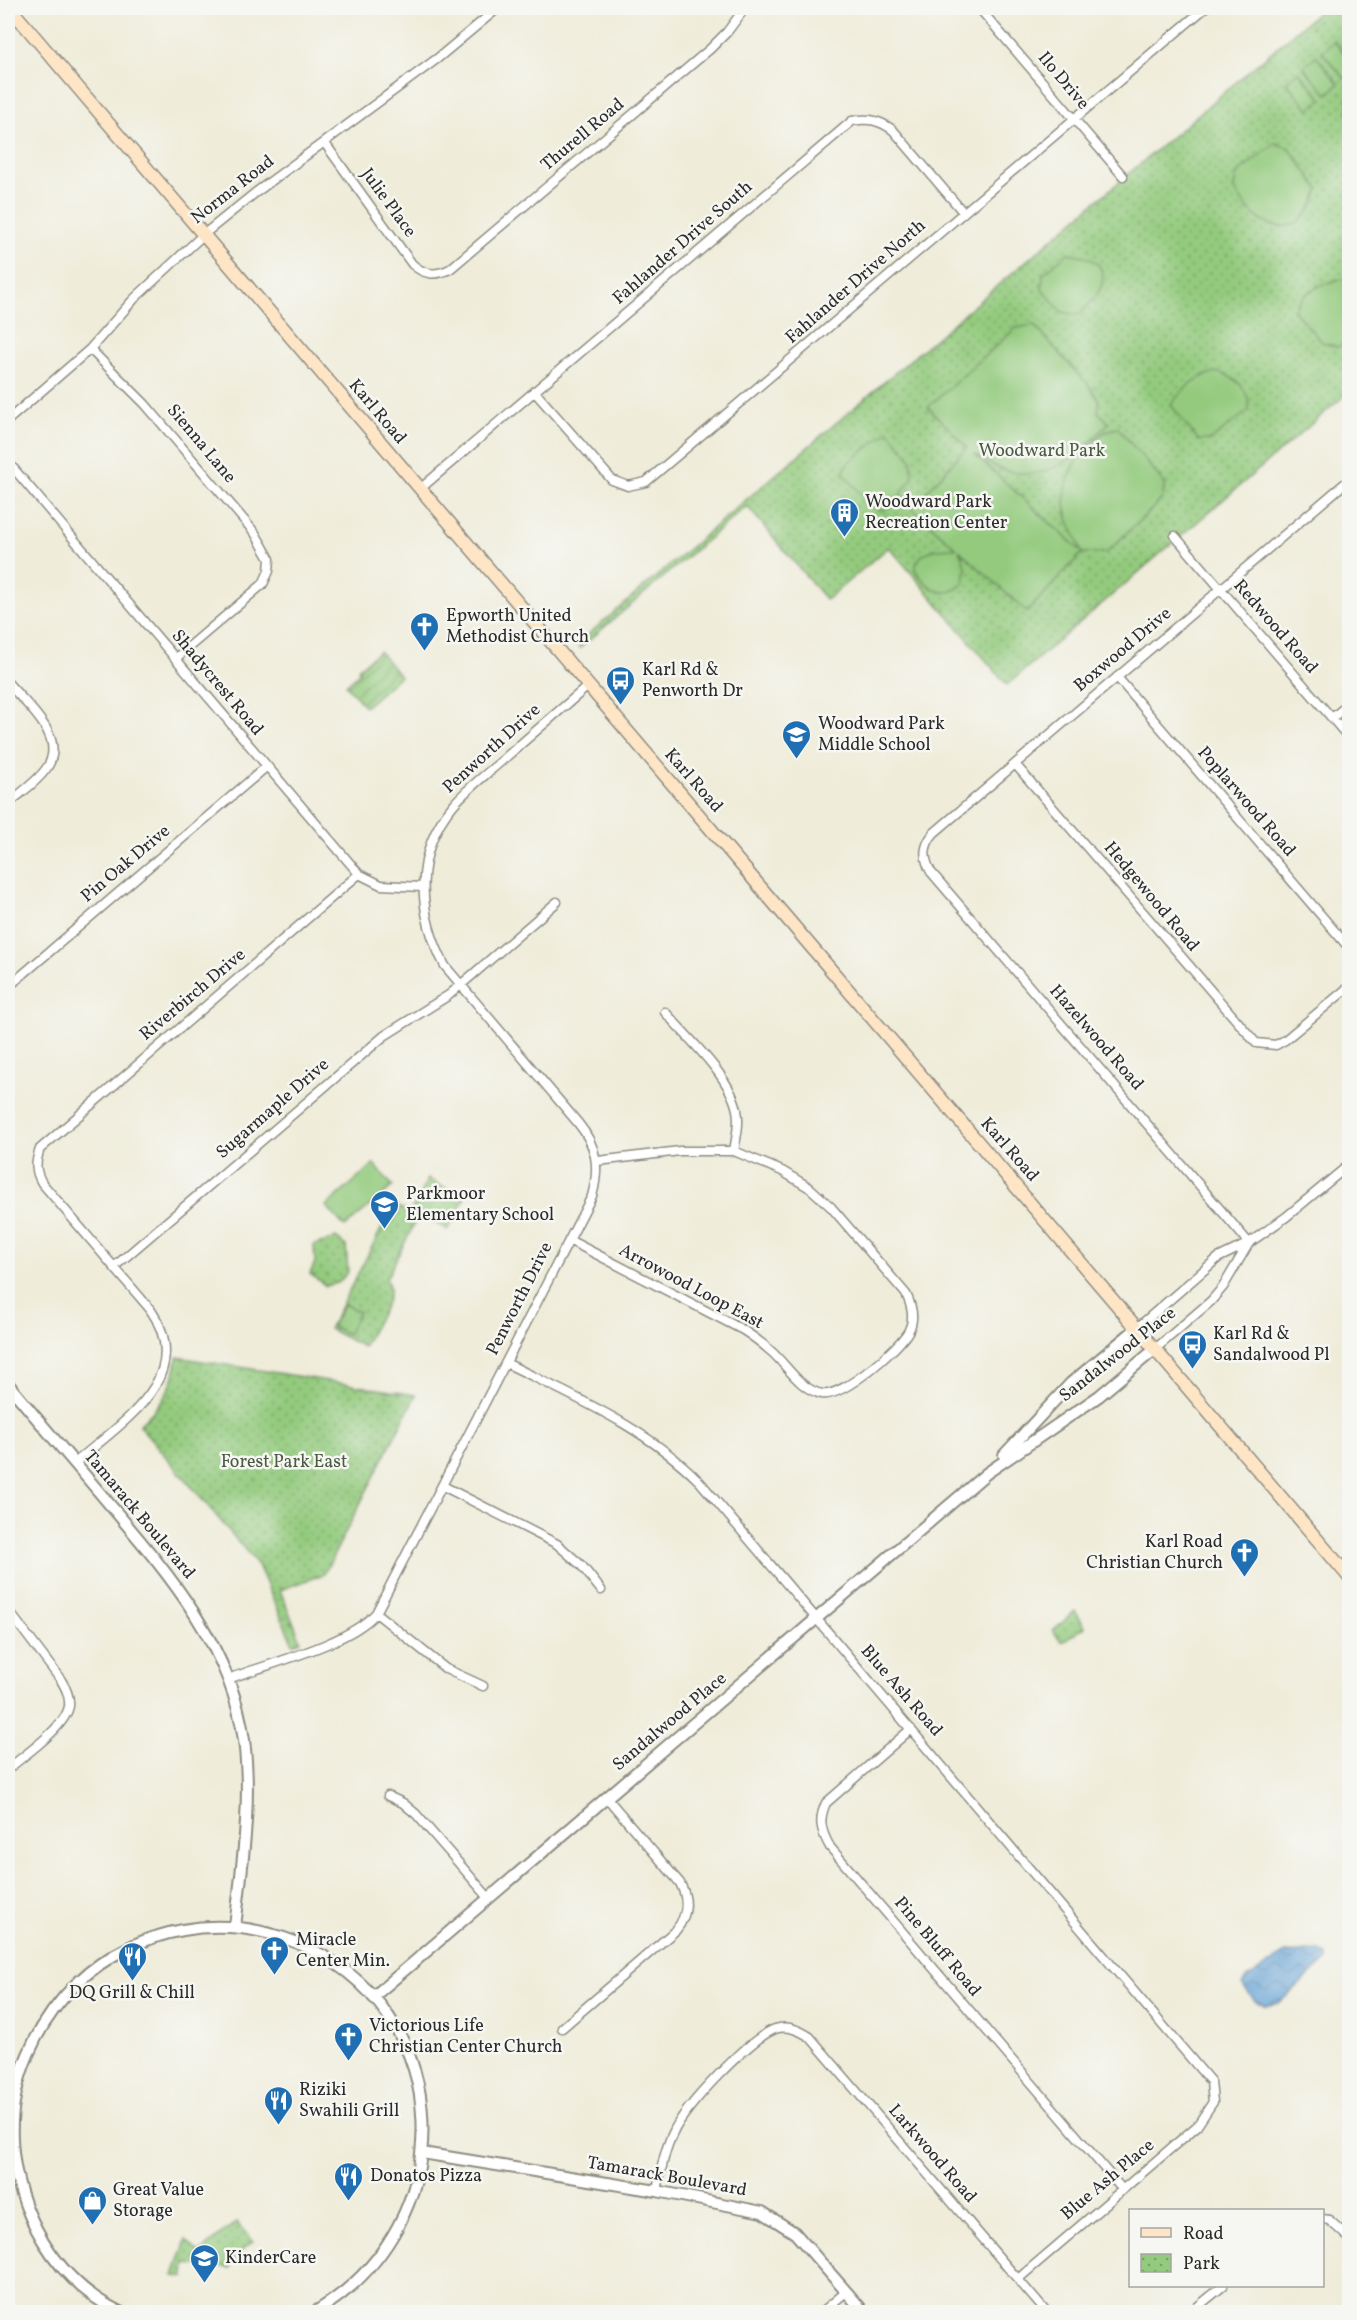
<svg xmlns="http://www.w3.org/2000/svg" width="1357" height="2320" viewBox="0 0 1357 2320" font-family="Vollkorn,serif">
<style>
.park{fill:url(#park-dots);stroke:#5f7a54;stroke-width:1.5}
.garden{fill:url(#garden-furrows);stroke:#5f7a54;stroke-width:1.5}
.pitch{fill:#93ca7d;stroke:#5f7a54;stroke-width:1.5}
.water{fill:url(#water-waves);stroke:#486680;stroke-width:1.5}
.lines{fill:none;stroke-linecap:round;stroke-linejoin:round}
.minor-casing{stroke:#8d8c82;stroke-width:11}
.tertiary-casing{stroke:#8d8c82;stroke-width:14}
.secondary-casing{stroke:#8d8c82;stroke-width:15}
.minor{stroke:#fff;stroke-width:8}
.tertiary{stroke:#fff;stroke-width:10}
.secondary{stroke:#fee5c5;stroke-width:12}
.labels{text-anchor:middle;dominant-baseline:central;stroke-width:5;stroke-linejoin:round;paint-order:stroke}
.street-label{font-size:18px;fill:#2b2b2b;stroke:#f6f6f2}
.park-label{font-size:18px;fill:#4a5b44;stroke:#f6f6f2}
.poi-label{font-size:18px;fill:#2b2b2b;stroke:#f6f6f2;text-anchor:start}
</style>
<defs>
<pattern id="park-dots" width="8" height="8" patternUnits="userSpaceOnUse" patternTransform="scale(1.5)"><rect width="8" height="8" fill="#93ca7d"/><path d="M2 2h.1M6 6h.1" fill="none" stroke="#78a467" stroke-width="1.8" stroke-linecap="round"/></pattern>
<pattern id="garden-furrows" width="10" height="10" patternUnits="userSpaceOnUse" patternTransform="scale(1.5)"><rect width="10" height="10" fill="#93ca7d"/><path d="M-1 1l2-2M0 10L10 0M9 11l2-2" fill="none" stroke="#78a467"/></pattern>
<pattern id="water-waves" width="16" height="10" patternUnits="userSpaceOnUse" patternTransform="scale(1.5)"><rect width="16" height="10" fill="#64a1d5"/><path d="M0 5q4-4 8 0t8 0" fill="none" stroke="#5383ad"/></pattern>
</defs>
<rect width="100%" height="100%" fill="#f6f6f2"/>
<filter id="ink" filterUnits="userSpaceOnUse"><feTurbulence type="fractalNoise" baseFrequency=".0167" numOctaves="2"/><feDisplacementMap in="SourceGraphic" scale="12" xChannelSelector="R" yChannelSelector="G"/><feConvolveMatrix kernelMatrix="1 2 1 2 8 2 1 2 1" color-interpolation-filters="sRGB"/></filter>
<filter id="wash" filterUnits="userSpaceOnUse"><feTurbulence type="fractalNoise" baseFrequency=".008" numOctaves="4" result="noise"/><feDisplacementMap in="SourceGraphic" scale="24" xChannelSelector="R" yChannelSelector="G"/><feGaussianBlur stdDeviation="1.35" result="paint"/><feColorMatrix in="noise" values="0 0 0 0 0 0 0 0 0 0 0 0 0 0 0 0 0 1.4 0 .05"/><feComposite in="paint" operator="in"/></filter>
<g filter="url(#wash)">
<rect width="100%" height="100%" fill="#efecd9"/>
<path class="park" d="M 1323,8 L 1349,8 L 1349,392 L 1007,685 L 889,547 L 826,600 L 747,506 L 580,648 L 577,644 Z
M 428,1179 L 465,1198 L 448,1230 L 411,1211 Z
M 394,1205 L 418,1217 L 386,1279 L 390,1288 L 387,1303 L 363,1347 L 329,1329 Z
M 336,1238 L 346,1246 L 348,1272 L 338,1283 L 326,1286 L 310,1274 L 315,1262 L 314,1245 Z
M 177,1357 L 416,1395 L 324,1574 L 280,1590 L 301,1641 L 293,1644 L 258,1565 L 139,1425 C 161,1406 175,1386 177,1357 Z
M 1075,1611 L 1085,1627 L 1062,1642 L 1053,1631 Z
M 236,2222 L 253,2241 L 237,2255 L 230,2268 L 186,2264 L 185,2277 L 174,2276 L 186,2240 L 199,2253 Z"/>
<path class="garden" d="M 379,651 L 400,676 L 365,707 L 346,685 L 360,672 L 358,669 Z"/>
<path class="pitch" d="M 1334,41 L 1349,59 L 1349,75 L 1345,79 L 1322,52 Z
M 1316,56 L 1339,84 L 1327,94 L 1303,67 Z
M 1298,71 L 1322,99 L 1309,109 L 1286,82 Z
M 1275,143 L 1289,148 L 1319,189 C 1303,245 1255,233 1234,187 L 1237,174 Z
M 1068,253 C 1116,259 1110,290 1077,315 L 1062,312 L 1042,289 L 1043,274 Z
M 1341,279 L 1349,281 L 1350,338 L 1339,347 L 1323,343 L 1294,311 C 1302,291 1321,284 1341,279 Z
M 1034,325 L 1089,386 L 1099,400 L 1098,412 L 1109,423 C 1077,454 1050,486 1001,469 C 992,466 981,457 974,454 L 1081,551 C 1079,542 1073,531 1069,521 C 1059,494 1069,468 1087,448 C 1097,437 1104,430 1118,428 L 1165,484 L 1162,499 L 1106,553 L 1082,553 L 1027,612 L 959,550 L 966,568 L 964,583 C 943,602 929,589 915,570 C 917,549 939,548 956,548 L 912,508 L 967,447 L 928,407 L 1016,328 Z
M 1216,372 C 1236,377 1249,387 1249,410 L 1211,440 L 1198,440 L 1171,405 C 1184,387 1194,378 1216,372 Z
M 889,431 L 911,459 L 913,477 L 892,506 L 880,511 L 871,506 L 843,473 L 848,463 Z
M 374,1164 L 393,1186 L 345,1227 L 326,1206 Z
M 344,1304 L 359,1312 L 347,1334 L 332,1326 Z"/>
<path class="water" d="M 1317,1950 L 1327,1955 L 1327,1960 L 1279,2003 L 1265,2006 L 1255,2001 L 1242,1985 L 1246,1979 L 1285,1953 Z"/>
</g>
<g filter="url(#ink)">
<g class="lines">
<defs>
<path id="minor" d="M 979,8 L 1123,176
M 324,142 L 412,264 C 424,275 435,276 450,269 L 710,49 L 727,32 L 745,8
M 90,349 L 145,404 L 255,533 L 270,559 L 269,571 L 263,584 L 176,658
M 534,391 L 612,480 L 628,486 L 646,482 L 1205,8
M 8,420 L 90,349 L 134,299 L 203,235 L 255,193 L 438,58 L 498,8
M 8,462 L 359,874 L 381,885 L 422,887
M 420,489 L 852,121 C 869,118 879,120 893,130 L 963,212
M 1175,536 L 1350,739
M 1117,677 L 1350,949
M 8,683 C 26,705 69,738 46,769 C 36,783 20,793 8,804
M 1332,718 L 1350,703
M 1015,764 L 1256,1043 L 1276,1045 L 1285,1040 L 1350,986
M 8,987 L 266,767
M 665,1012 C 688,1038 730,1076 737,1110 C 740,1124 736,1138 734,1151
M 569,1240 L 743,1330 C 754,1337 763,1344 773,1353 C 787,1366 801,1390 822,1394 C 842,1398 900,1348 909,1330 C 915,1318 912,1306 906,1294 L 831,1207 L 810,1188 L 782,1171 L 734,1151 L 680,1151 L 598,1161
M 1249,1243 L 931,872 C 923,857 923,846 934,833 L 1350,479
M 114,1267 L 384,1036 L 449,995 L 557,902
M 1136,1329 L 1218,1258 L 1249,1243 L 1286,1217 L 1350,1164
M 1154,1350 L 1211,1301 L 1223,1287 L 1249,1243
M 506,1363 C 574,1397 646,1427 700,1482 L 1211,2082 L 1213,2102 L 1197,2126 L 1018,2279
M 8,1399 L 15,1393
M 75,1463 C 120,1423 198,1378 150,1309 L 42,1183 C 35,1171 35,1163 40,1149 L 359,874
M 443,1486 L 557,1544 L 582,1566 L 601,1590
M 8,1610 L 61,1680 C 66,1688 70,1697 69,1706 C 66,1727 23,1756 8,1769
M 376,1613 L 446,1669 L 483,1686
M 228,1679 C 270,1663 347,1645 376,1613 L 592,1196 C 600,1167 597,1146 578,1123 L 445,966 C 417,913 413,852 454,804 C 469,787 488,773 505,758 C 532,734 560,710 588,686
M 911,1729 L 826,1803 C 818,1820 821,1831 830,1847 L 1122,2189
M 388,1796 L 403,1803 L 416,1814 L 489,1898
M 562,2028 L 676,1930 C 688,1915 689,1900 680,1883 L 607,1798
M 657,2191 C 661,2171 664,2151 673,2133 C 684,2107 750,2038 775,2029 C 788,2025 799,2030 810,2037 L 1046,2312
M 1322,2219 L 1329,2220 L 1350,2239
M 822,2312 L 846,2292
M 1191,2312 L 1223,2286"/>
<path id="tertiary" d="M 8,1384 C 40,1423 73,1461 105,1499 C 165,1570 231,1644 244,1740 C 252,1802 242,1866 235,1927
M 1004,1455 L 1071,1383 L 1136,1329
M 373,1997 L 987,1473 L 1099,1396 L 1154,1350
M 422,2153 L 657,2191 L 762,2212 L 795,2233 L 864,2312
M 120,2312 C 55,2281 16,2211 12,2140 C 9,2082 36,2023 77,1983 C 106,1955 144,1937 183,1930 C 221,1923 259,1928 295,1942 C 460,2010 463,2225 315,2312"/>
<path id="secondary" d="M 10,8 L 1350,1578"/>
</defs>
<use href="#minor" class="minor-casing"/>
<use href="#tertiary" class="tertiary-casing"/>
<use href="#secondary" class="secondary-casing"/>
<use href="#minor" class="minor"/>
<use href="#tertiary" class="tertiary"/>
<use href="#secondary" class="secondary"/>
</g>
</g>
<defs>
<symbol id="building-pin" viewBox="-11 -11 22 30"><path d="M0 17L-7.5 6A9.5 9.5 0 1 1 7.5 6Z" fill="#1f6fb2" stroke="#f6f6f2"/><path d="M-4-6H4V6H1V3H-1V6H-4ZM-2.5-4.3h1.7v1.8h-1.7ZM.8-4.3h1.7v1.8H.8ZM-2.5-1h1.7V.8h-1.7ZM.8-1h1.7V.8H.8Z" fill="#fff"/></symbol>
<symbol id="church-pin" viewBox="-11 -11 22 30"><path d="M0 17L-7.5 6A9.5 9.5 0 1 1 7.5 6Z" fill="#1f6fb2" stroke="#f6f6f2"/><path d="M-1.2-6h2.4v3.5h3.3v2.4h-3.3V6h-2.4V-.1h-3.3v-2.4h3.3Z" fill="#fff"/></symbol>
<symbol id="bus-pin" viewBox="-11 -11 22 30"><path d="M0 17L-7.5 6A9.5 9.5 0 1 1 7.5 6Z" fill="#1f6fb2" stroke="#f6f6f2"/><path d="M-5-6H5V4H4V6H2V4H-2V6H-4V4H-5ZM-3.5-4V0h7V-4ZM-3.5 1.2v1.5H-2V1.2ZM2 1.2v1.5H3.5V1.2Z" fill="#fff"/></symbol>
<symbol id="school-pin" viewBox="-11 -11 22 30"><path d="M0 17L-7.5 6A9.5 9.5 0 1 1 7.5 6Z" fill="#1f6fb2" stroke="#f6f6f2"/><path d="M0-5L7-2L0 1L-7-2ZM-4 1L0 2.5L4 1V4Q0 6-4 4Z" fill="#fff"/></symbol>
<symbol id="restaurant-pin" viewBox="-11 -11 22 30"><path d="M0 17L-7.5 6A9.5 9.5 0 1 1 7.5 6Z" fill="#1f6fb2" stroke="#f6f6f2"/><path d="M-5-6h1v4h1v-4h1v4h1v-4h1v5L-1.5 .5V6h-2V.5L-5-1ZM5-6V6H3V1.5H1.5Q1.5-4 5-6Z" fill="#fff"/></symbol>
<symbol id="shop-pin" viewBox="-11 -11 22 30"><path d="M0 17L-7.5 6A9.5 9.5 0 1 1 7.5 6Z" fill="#1f6fb2" stroke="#f6f6f2"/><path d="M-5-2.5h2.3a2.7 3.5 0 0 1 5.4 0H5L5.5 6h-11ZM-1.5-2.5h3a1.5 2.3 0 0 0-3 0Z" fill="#fff"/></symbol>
</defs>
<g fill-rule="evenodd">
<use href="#building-pin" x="828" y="496" width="33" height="45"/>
<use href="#church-pin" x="408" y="610" width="33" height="45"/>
<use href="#bus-pin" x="604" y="664" width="33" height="45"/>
<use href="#school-pin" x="780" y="718" width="33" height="45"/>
<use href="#school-pin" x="368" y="1188" width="33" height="45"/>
<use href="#bus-pin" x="1176" y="1328" width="33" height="45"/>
<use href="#church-pin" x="1228" y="1536" width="33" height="45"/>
<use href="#church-pin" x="258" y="1934" width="33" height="45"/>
<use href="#restaurant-pin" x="116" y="1940" width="33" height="45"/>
<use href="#church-pin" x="332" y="2020" width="33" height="45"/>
<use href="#restaurant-pin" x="262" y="2084" width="33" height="45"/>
<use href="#restaurant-pin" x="332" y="2160" width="33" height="45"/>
<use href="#shop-pin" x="76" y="2184" width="33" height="45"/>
<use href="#school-pin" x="188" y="2242" width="33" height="45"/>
</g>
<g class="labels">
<g class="street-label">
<text transform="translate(1063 81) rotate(50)">Ilo Drive</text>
<text transform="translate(583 135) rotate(-40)">Thurell Road</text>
<text transform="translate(233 190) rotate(-38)">Norma Road</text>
<text transform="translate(388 203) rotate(54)">Julie Place</text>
<text transform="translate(683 243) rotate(-41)">Fahlander Drive South</text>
<text transform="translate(856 282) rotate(-41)">Fahlander Drive North</text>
<text transform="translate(377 412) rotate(50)">Karl Road</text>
<text transform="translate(201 444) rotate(50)">Sienna Lane</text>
<text transform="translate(1275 627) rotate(49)">Redwood Road</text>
<text transform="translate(1123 650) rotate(-40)">Boxwood Drive</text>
<text transform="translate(217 683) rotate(50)">Shadycrest Road</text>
<text transform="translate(492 749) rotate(-42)">Penworth Drive</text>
<text transform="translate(693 781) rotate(49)">Karl Road</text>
<text transform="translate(1246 802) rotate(49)">Poplarwood Road</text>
<text transform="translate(126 864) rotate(-40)">Pin Oak Drive</text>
<text transform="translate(1151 897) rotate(50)">Hedgewood Road</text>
<text transform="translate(193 995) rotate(-40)">Riverbirch Drive</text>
<text transform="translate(1096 1038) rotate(49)">Hazelwood Road</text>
<text transform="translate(273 1109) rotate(-41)">Sugarmaple Drive</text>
<text transform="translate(1009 1150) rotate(49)">Karl Road</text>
<text transform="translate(691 1287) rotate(28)">Arrowood Loop East</text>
<text transform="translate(520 1299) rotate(-63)">Penworth Drive</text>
<text transform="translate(1118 1355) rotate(-38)">Sandalwood Place</text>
<text transform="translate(139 1515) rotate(50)">Tamarack Boulevard</text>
<text transform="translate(901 1691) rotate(49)">Blue Ash Road</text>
<text transform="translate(670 1722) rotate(-40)">Sandalwood Place</text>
<text transform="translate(937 1947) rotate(50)">Pine Bluff Road</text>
<text transform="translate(932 2154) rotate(49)">Larkwood Road</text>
<text transform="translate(667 2177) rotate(10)">Tamarack Boulevard</text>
<text transform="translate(1108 2180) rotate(-40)">Blue Ash Place</text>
</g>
<g class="park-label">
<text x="1042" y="451">Woodward Park</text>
<text x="284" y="1462">Forest Park East</text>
</g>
<g class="poi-label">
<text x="865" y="502">Woodward Park<tspan x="865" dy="21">Recreation Center</tspan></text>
<text x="446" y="616">Epworth United<tspan x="446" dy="21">Methodist Church</tspan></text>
<text x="642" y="670">Karl Rd &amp;<tspan x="642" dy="21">Penworth Dr</tspan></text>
<text x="818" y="724">Woodward Park<tspan x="818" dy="21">Middle School</tspan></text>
<text x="406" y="1194">Parkmoor<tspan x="406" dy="21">Elementary School</tspan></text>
<text x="1213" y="1334">Karl Rd &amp;<tspan x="1213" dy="21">Sandalwood Pl</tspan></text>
<text x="1223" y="1542" text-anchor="end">Karl Road<tspan x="1223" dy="21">Christian Church</tspan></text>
<text x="296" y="1940">Miracle<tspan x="296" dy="21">Center Min.</tspan></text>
<text x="132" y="1993" text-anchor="middle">DQ Grill &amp; Chill</text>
<text x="369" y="2026">Victorious Life<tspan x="369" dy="21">Christian Center Church</tspan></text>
<text x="299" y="2090">Riziki<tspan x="299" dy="21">Swahili Grill</tspan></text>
<text x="370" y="2176">Donatos Pizza</text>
<text x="113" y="2190">Great Value<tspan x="113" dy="21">Storage</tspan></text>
<text x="225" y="2258">KinderCare</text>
</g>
</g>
<rect width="1357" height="2320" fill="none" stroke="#f6f6f2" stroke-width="30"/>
<rect x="1129" y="2209" width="195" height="78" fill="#f6f6f2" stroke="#a5a5a2" stroke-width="1.5"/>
<rect x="1141" y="2228" width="30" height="9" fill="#fee5c5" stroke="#a5a5a2" stroke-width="1.5"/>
<text x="1183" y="2239" font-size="18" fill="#2b2b2b">Road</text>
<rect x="1141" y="2254" width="30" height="18" fill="url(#park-dots)" stroke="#a5a5a2" stroke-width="1.5"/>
<text x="1183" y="2269" font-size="18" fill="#2b2b2b">Park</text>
</svg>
